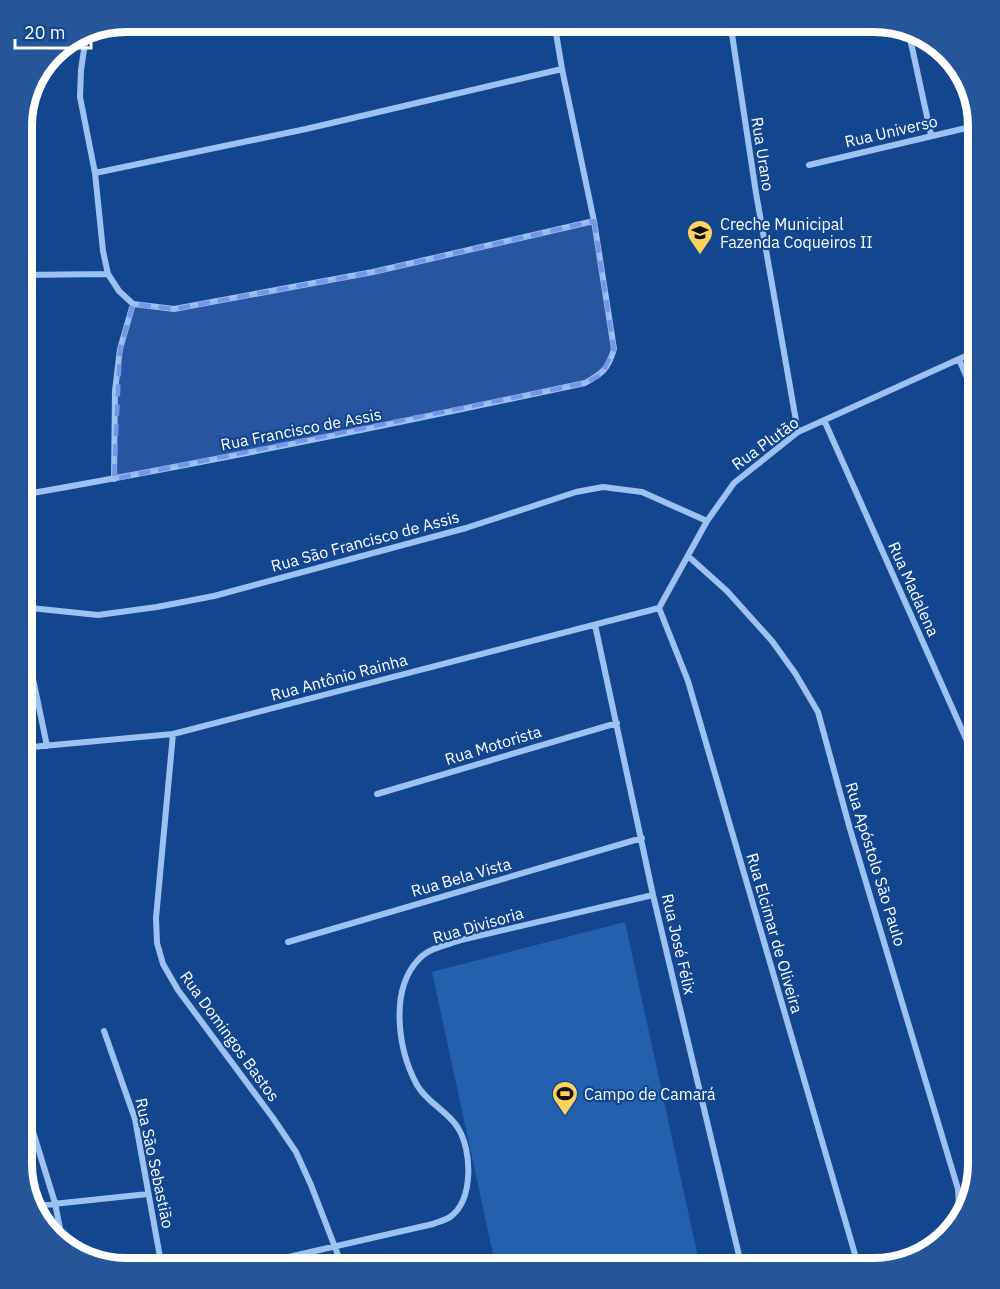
<svg xmlns="http://www.w3.org/2000/svg" width="1000" height="1289" viewBox="0 0 1000 1289" font-family="'IBM Plex Sans',sans-serif">
<style>
.green{fill:#2361af}
.lines{fill:none;stroke-linecap:round;stroke-linejoin:round}
.street{stroke:#9dc2f2;stroke-width:6}
.marked{fill:#7795e8;fill-opacity:0.2;stroke:#7795e8;stroke-width:4.5;stroke-dasharray:12 8;stroke-linejoin:round}
.labels{text-anchor:middle;dominant-baseline:central;stroke-width:4.5;stroke-linejoin:round;paint-order:stroke}
.street-label{font-size:16px;fill:#fff;stroke:#124790}
.poi-label{font-size:16px;fill:#fff;stroke:#124790;text-anchor:start}
.rim{fill:none;stroke:#fff;stroke-width:8}
</style>
<rect width="100%" height="100%" fill="#124790"/>
<path class="green" d="M 625,922 L 699,1262 L 675,1268 L 496,1268 L 432,972 Z"/>
<g class="lines">
<path class="street" d="M 730,21 L 756,193 L 798,432
M 908,29 L 931,135
M 86,36 L 81,70 L 80,97 L 95,173 L 103,251 L 108,274 L 119,291 L 133,304 L 174,309 L 373,272 L 594,221
M 809,165 L 979,125
M 95,173 L 306,129 L 562,69
M 21,275 L 108,274
M 959,359 L 979,406
M 824,420 L 979,768
M 114,479 L 115,391 L 120,349 L 133,304
M 21,495 C 210,462 397,423 585,383 C 603,373 608,369 614,349 L 594,221 L 562,69 L 554,21
M 688,556 L 727,591 L 772,641 L 795,673 L 818,712 L 850,829 L 958,1189 L 960,1221
M 21,607 L 98,615 L 157,607 L 214,596 L 466,528 L 576,492 L 603,487 L 642,492 L 707,521
M 659,608 L 688,681 L 859,1268
M 659,608 L 707,521 L 734,483 L 798,432 L 979,350
M 21,621 L 47,746
M 595,625 L 653,895 L 742,1268
M 173,734 L 156,918 L 157,943 L 163,964 L 178,990 L 273,1118 L 296,1152 L 311,1185 L 343,1268
M 21,748 L 173,734 L 659,608
M 377,794 L 617,723
M 288,942 L 642,838
M 104,1031 L 135,1119 L 162,1268
M 21,1093 L 55,1203 L 63,1244
M 34,1206 L 148,1194
M 240,1268 L 433,1224 C 438,1222 446,1220 450,1217 C 474,1200 472,1150 458,1128 C 448,1111 427,1103 417,1085 C 398,1050 389,990 419,959 C 429,948 447,945 461,940 L 653,895"/>
</g>
<path class="marked" d="M 594,221 L 614,349 L 602,374 L 585,383 L 114,479 L 120,349 L 133,304 L 174,309 L 373,272 Z"/>
<defs>
<symbol id="school-pin" viewBox="-11 -11 22 30"><path d="M0 17L-7.5 6A9.5 9.5 0 1 1 7.5 6Z" fill="#ffd25e" stroke="#124790"/><path d="M0-5L7-2L0 1L-7-2ZM-4 1L0 2.5L4 1V4Q0 6-4 4Z" fill="#111"/></symbol>
<symbol id="stadium-pin" viewBox="-11 -11 22 30"><path d="M0 17L-7.5 6A9.5 9.5 0 1 1 7.5 6Z" fill="#ffd25e" stroke="#124790"/><path d="M0-5a6.5 5 0 1 0 0 10a6.5 5 0 1 0 0-10ZM-3.5-1.8h7v3.6h-7Z" fill="#111"/></symbol>
</defs>
<g fill-rule="evenodd">
<use href="#school-pin" x="685" y="218" width="30" height="40"/>
<use href="#stadium-pin" x="550" y="1079" width="30" height="40"/>
</g>
<g class="labels">
<g class="street-label">
<text transform="translate(891 131) rotate(-13)">Rua Universo</text>
<text transform="translate(763 154) rotate(81)">Rua Urano</text>
<text transform="translate(301 429) rotate(-11)">Rua Francisco de Assis</text>
<text transform="translate(765 443) rotate(-36)">Rua Plutão</text>
<text transform="translate(365 541) rotate(-15)">Rua São Francisco de Assis</text>
<text transform="translate(914 589) rotate(66)">Rua Madalena</text>
<text transform="translate(339 677) rotate(-15)">Rua Antônio Rainha</text>
<text transform="translate(493 745) rotate(-17)">Rua Motorista</text>
<text transform="translate(876 864) rotate(73)">Rua Apóstolo São Paulo</text>
<text transform="translate(461 877) rotate(-16)">Rua Bela Vista</text>
<text transform="translate(478 925) rotate(-16)">Rua Divisoria</text>
<text transform="translate(775 933) rotate(74)">Rua Elcimar de Oliveira</text>
<text transform="translate(679 944) rotate(77)">Rua José Félix</text>
<text transform="translate(230 1036) rotate(54)">Rua Domingos Bastos</text>
<text transform="translate(155 1163) rotate(78)">Rua São Sebastião</text>
</g>
<g class="poi-label">
<text x="720" y="224">Creche Municipal<tspan x="720" dy="18">Fazenda Coqueiros II</tspan></text>
<text x="584" y="1094">Campo de Camará</text>
</g>
</g>
<path d="M0 0H1000V1289H0ZM126 32H874A94 94 0 0 1 968 126V1164A94 94 0 0 1 874 1258H126A94 94 0 0 1 32 1164V126A94 94 0 0 1 126 32Z" fill="#255699" fill-rule="evenodd"/>
<path class="rim" d="M126 32H874A94 94 0 0 1 968 126V1164A94 94 0 0 1 874 1258H126A94 94 0 0 1 32 1164V126A94 94 0 0 1 126 32Z"/>
<path d="M15 39v9h76v-9" fill="none" stroke="#ffffff" stroke-width="3"/>
<text x="24" y="39" font-size="18" fill="#ffffff" stroke="#124790" stroke-width="4.5" paint-order="stroke">20 m</text>
</svg>
